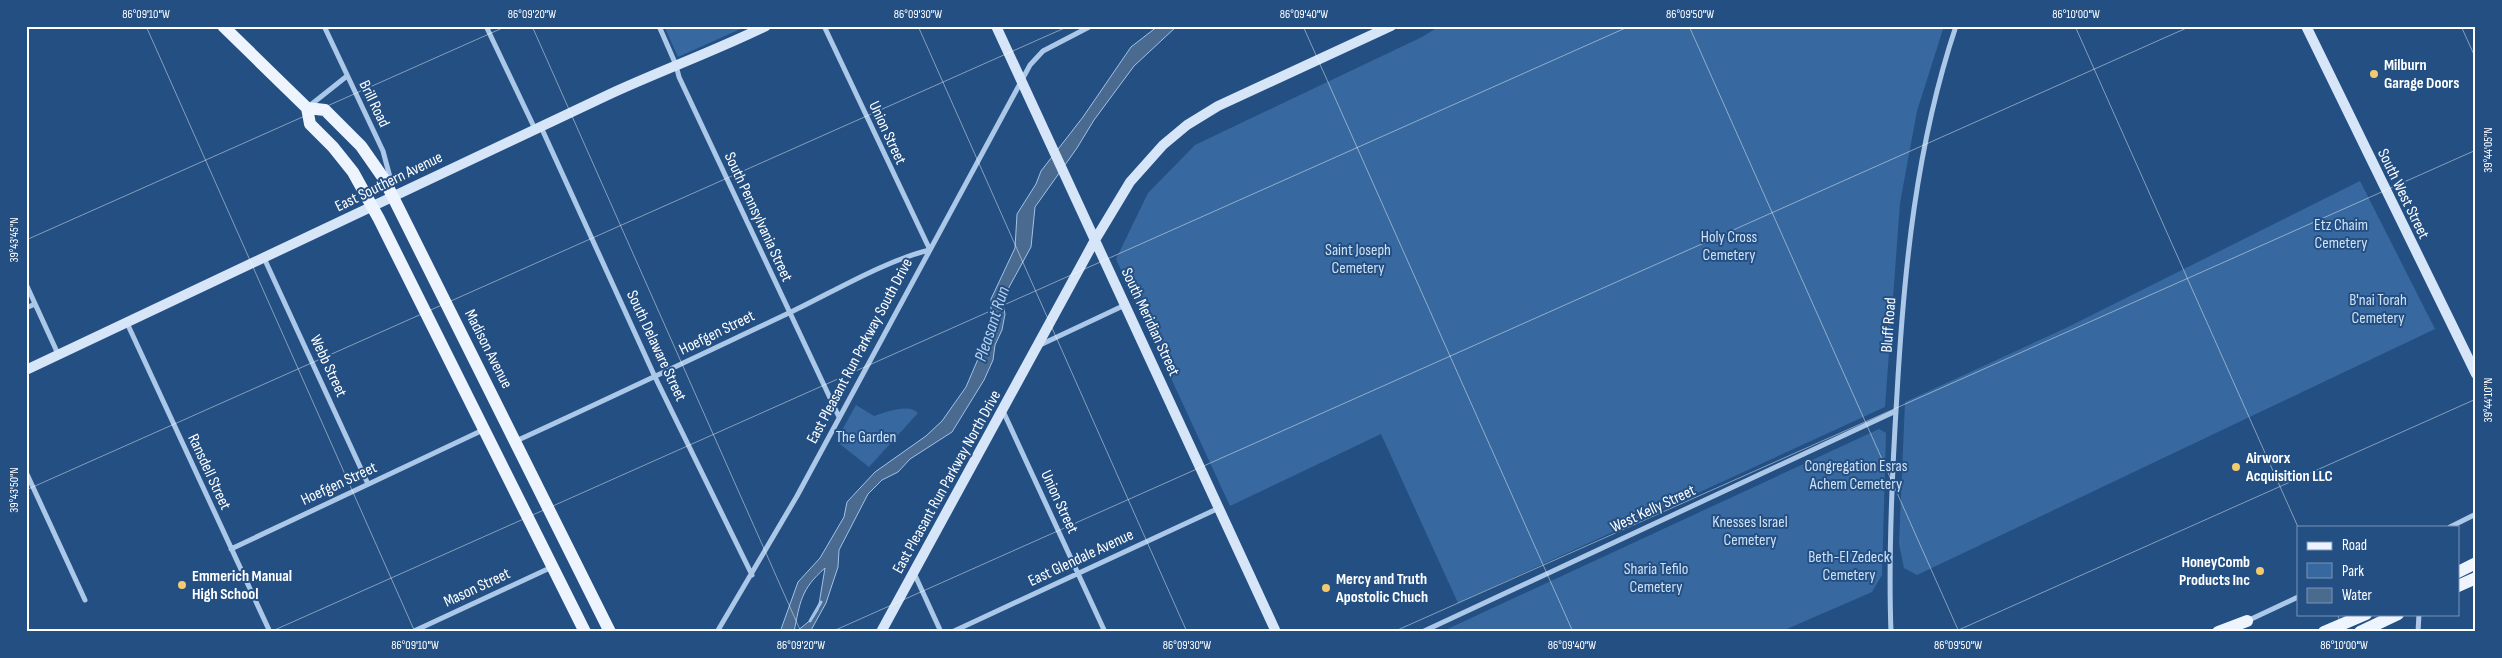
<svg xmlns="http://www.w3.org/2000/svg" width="2502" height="658" viewBox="0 0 2502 658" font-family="'Sofia Sans Condensed',sans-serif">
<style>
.green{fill:#3769a0}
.water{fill:#4a6a8f;stroke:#a0c3e9}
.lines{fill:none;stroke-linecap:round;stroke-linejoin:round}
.stream{stroke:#a0c3e9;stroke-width:3}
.street{stroke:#acc8e8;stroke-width:5}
.secondary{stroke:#d6e5f7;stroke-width:10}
.primary{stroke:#eef4fe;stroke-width:12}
.ticks{fill:none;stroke:#fff;stroke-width:1;stroke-opacity:0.45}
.poi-dot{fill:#f3ca6e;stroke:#234f83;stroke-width:2}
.labels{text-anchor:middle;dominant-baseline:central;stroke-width:4;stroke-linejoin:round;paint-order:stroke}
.poi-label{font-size:16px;font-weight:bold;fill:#fff;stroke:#234f83;text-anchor:start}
.street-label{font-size:16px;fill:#fff;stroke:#234f83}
.park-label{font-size:16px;fill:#cfe2f6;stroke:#234f83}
.water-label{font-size:18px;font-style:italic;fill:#b7d2f0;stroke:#234f83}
.neatline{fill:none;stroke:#fff;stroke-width:2}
.ticks-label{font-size:12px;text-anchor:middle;fill:#fff}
</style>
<rect width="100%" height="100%" fill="#234f83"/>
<path class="green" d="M 664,26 L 747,26 L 678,57 Z
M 1440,26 L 1944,26 L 1917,111 L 1900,203 L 1885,407 L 1458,603 L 1381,434 L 1230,506 L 1116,259 L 1148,193 L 1195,145 L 1422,37 Z
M 2360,181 L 2435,329 L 1917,575 L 1904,568 L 1899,544 L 1905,402 L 2068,327 Z
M 856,405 L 874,416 C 886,412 909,403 918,413 L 869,467 L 836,441 Z
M 1879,429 L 1886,433 L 1882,575 L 1872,592 L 1780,632 L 1441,632 Z"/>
<path class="water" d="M 1158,26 L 1177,26 L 1134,66 L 1094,120 L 1077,148 L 1035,207 L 1031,247 L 1002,300 L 1005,314 L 1002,330 L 995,345 L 993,360 L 984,380 L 952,432 L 910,459 L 898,472 L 882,480 L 868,494 L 839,550 L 838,567 L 826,603 L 810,632 L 796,632 L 813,618 L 818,610 L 825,568 C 801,589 800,602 794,632 L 780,632 L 798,582 L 820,558 L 844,517 L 847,502 L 875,472 L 926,436 L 942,421 L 966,387 L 984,345 L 991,321 L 991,299 L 1015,248 L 1017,214 L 1036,184 L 1041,171 L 1083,117 L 1131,47 Z"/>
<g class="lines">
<path class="stream" d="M 810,621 L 821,602"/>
<path class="street" d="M 324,26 L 383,151 L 391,181
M 486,26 L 535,129
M 659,26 L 676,65 L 679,77 L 839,417
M 308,107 L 347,76
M 541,127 L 655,377 L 752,575
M 264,258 L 368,484
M 26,284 L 58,354
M 26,308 L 35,304
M 127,323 L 270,632
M 1040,345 L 1125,305
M 1003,411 L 1105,632
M 516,441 C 608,399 700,355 791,312 C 833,292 886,260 930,250 L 824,26
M 26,472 L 85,600
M 2450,527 L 2476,514
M 231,549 L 483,430
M 914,573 L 941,632
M 2247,621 L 2298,597
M 412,632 L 552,567
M 717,632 L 797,496 L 1030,65 L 1043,51 L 1091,26
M 952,632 L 1219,508
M 1422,632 L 1896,411
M 1891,632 C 1888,553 1892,473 1897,394 C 1904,269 1916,146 1956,26
M 2418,632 L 2419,614"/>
<path class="secondary" d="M 996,26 L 1276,632
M 2306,26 L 2476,374
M 26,370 L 610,94 C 662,70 715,51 766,26
M 881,632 L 1095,240 L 1130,182 L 1163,145 L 1187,125 L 1218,106 L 1391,26"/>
<path class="primary" d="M 223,26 L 307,108 L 310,124 L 333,147 L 353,172 L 379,219 L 585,632
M 307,108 L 325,110 L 361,146 L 384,179 L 610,632
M 2458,572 L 2476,563
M 2458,586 L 2476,578
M 2218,632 L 2247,621
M 2324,632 L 2366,614
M 2360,632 L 2398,614"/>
</g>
<path class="ticks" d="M 146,26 L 415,632M 532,26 L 801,632M 918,26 L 1187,632M 1303,26 L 1573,632M 1689,26 L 1959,632M 2075,26 L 2298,527M 2461,26 L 2476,59M 26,240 L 507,26M 26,490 L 1069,26M 2337,614 L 2345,632M 26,625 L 29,632M 270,632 L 1630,26M 831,632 L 2191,26M 1393,632 L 2476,150M 1954,632 L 2476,399"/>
<g class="poi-dot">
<circle cx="2374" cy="74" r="5"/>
<circle cx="2236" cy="467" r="5"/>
<circle cx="2260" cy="571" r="5"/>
<circle cx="182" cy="585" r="5"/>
<circle cx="1326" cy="588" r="5"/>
</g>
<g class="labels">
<g class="poi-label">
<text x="2384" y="65">Milburn<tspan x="2384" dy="18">Garage Doors</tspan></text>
<text x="2246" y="458">Airworx<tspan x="2246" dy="18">Acquisition LLC</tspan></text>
<text x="2250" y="562" text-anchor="end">HoneyComb<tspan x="2250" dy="18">Products Inc</tspan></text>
<text x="192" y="576">Emmerich Manual<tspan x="192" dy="18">High School</tspan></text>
<text x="1336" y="579">Mercy and Truth<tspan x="1336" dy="18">Apostolic Chuch</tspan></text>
</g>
<g class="street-label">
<text transform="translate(374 104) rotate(64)">Brill Road</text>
<text transform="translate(887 133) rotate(65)">Union Street</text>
<text transform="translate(389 182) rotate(-26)">East Southern Avenue</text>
<text transform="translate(2403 194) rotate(64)">South West Street</text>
<text transform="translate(758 217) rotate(65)">South Pennsylvania Street</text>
<text transform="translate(1150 322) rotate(65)">South Meridian Street</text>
<text transform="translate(1889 325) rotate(-86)">Bluff Road</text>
<text transform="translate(717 333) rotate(-26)">Hoefgen Street</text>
<text transform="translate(656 346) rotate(65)">South Delaware Street</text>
<text transform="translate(488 349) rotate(63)">Madison Avenue</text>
<text transform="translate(860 351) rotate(-62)">East Pleasant Run Parkway South Drive</text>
<text transform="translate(328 366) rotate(65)">Webb Street</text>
<text transform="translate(209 472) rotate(65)">Ransdell Street</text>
<text transform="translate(947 482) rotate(-61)">East Pleasant Run Parkway North Drive</text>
<text transform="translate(339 484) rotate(-25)">Hoefgen Street</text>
<text transform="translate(1059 502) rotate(65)">Union Street</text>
<text transform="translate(1653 509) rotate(-25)">West Kelly Street</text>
<text transform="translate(1081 558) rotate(-25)">East Glendale Avenue</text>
<text transform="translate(477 588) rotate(-25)">Mason Street</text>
</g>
<g class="park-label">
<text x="2341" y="225">Etz Chaim<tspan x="2341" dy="18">Cemetery</tspan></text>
<text x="1729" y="237">Holy Cross<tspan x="1729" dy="18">Cemetery</tspan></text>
<text x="1358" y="250">Saint Joseph<tspan x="1358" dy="18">Cemetery</tspan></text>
<text x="2378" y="300">B'nai Torah<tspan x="2378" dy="18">Cemetery</tspan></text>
<text x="866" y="437">The Garden</text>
<text x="1856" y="466">Congregation Esras<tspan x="1856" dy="18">Achem Cemetery</tspan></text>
<text x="1750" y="522">Knesses Israel<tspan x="1750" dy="18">Cemetery</tspan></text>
<text x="1849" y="557">Beth-El Zedeck<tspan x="1849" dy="18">Cemetery</tspan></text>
<text x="1656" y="569">Sharia Tefilo<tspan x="1656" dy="18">Cemetery</tspan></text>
</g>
<g class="water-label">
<text transform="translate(992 324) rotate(-72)">Pleasant Run</text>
</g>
</g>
<rect width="2502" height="658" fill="none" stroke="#234f83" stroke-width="55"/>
<rect x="2297" y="526" width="162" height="90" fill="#234f83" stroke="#7b95b5"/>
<rect x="2307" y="542" width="25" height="8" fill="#eef4fe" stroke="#7b95b5"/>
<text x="2342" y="550" font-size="15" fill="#ffffff">Road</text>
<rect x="2307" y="563" width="25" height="15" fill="#3769a0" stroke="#7b95b5"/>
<text x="2342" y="576" font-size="15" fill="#ffffff">Park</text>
<rect x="2307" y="588" width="25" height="15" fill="#4a6a8f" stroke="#7b95b5"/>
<text x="2342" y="600" font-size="15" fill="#ffffff">Water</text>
<rect x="28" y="28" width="2446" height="602" class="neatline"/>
<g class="ticks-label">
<text x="146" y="18">86°09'10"W</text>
<text x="532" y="18">86°09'20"W</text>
<text x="918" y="18">86°09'30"W</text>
<text x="1304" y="18">86°09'40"W</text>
<text x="1690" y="18">86°09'50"W</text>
<text x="2076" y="18">86°10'00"W</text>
<text transform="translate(2488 150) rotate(-90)" y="4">39°44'05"N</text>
<text transform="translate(14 240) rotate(-90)" y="4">39°43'45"N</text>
<text transform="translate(2488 400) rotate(-90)" y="4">39°44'10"N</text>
<text transform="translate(14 490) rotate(-90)" y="4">39°43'50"N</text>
<text x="415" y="649">86°09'10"W</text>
<text x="801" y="649">86°09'20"W</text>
<text x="1187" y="649">86°09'30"W</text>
<text x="1572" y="649">86°09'40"W</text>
<text x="1958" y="649">86°09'50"W</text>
<text x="2344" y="649">86°10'00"W</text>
</g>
</svg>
